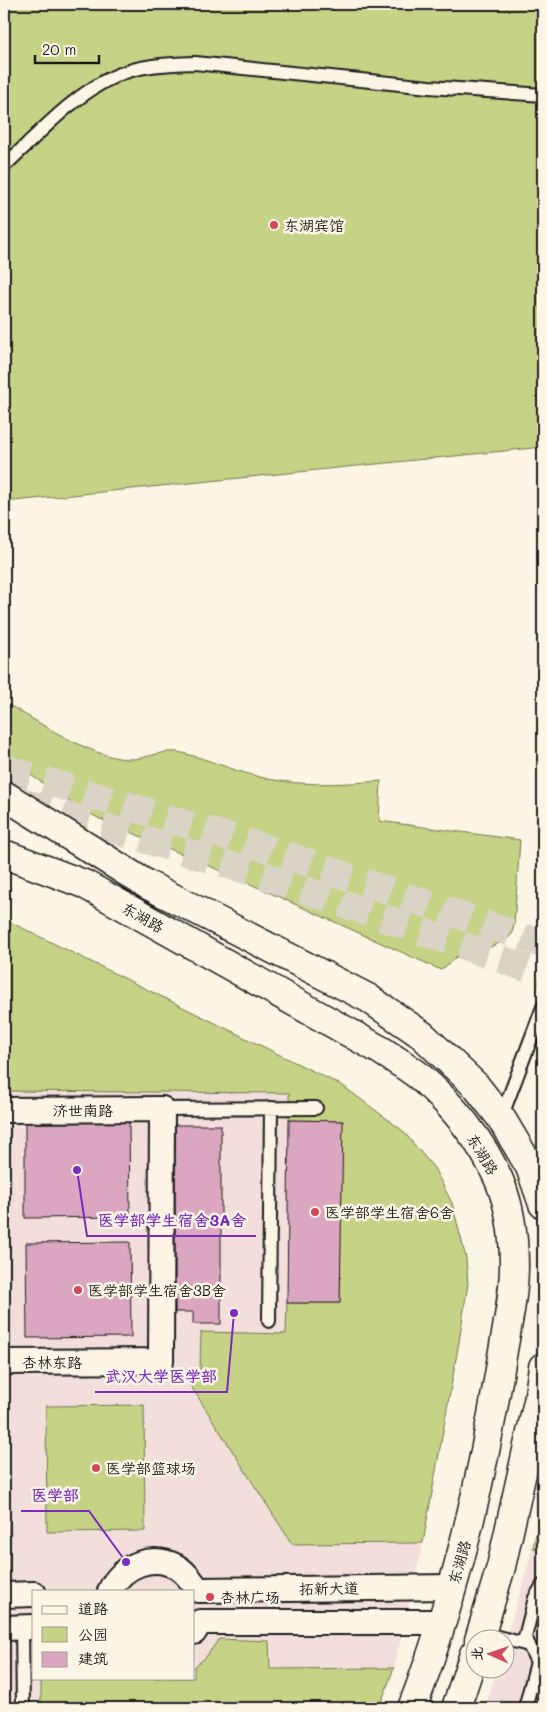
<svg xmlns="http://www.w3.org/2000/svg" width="547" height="1712" viewBox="0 0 547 1712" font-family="Mali,'LXGW WenKai TC',sans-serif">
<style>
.built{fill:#f2deda;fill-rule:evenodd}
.green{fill:#c6d285;stroke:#717750}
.building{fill:#dba7c0;stroke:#1c1c1c}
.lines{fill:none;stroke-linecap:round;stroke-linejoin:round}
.trunk-tunnel{stroke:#dad4c7;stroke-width:28;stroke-dasharray:28 14;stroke-linecap:butt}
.service-casing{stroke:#1c1c1c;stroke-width:16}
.minor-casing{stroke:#1c1c1c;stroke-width:28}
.primary-casing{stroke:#1c1c1c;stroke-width:31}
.service{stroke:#fcf5e5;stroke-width:12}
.minor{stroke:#fcf5e5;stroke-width:24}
.primary{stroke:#fcf5e5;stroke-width:28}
.poi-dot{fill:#d1495b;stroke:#fcf5e5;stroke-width:2}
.labels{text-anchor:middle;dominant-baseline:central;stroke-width:5;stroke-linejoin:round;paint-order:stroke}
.poi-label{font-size:15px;fill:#1c1c1c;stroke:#fcf5e5;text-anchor:start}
.street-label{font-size:15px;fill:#1c1c1c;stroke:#fcf5e5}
.leader{fill:none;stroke:#7b2cbf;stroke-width:2}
.callout-dot{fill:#7b2cbf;stroke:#fcf5e5;stroke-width:2}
.callout-label{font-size:16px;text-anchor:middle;font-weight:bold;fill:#7b2cbf;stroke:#fcf5e5;stroke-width:5;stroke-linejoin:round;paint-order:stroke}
</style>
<rect width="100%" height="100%" fill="#fcf5e5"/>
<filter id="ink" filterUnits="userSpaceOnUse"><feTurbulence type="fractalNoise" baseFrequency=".02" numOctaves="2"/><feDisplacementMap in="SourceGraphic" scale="10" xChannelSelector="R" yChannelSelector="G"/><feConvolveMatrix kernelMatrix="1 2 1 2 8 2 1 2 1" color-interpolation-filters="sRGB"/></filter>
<g filter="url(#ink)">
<path class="built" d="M 4,919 L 343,1086 L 402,1130 L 434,1168 L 452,1203 L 466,1258 L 468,1283 L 459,1342 L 423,1543 L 394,1668 L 379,1708 L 4,1708 ZM 34,1591 L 194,1591 L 194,1678 L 34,1678 Z
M 533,1548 L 543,1550 L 543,1708 L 485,1708 L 497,1670 L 504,1670 L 505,1643 Z"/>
<path class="green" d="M 4,4 L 543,4 L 543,447 L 4,502 Z
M 4,702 C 37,721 90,757 127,759 C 148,760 162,748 183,753 C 208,759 231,770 256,776 C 297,787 339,784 381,781 L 379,821 L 520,840 L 514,925 L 512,934 L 506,940 L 488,948 L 463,951 L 441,970 L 237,878 L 98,818 L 78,807 L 4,757 Z
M 4,919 L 343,1086 L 402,1130 L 434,1168 L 452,1203 L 466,1258 L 468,1283 L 459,1342 L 423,1543 L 292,1544 L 180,1369 L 200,1370 L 201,1332 L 286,1334 L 287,1303 L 340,1303 L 342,1121 L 289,1120 L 289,1093 L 4,1091 Z
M 144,1405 L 145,1531 L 47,1532 L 46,1406 Z
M 543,1501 L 543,1550 L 533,1548 Z
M 8,1505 L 9,1572 L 4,1572 L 4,1505 Z
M 219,1639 L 269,1641 L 270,1669 L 394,1668 L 379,1708 L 41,1708 L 41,1678 L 194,1678 L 194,1667 L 205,1658 Z"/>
<path class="building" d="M 289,1120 L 343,1121 L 340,1303 L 287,1303 Z
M 129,1122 L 130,1217 L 25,1218 L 25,1123 Z
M 175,1125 L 221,1125 L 221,1324 L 193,1324 L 193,1312 L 175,1312 Z
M 130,1242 L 131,1337 L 27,1338 L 26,1243 Z
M 4,1401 L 5,1401 L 7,1488 L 4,1488 Z
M 543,1596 L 543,1641 L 540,1635 L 536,1617 L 540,1600 Z
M 543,1681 L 543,1708 L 537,1708 L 536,1693 L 539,1685 Z"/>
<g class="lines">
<path class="trunk-tunnel" d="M 4,768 L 271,850 L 543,944
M 22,802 L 265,876 L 543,974"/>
<defs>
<path id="service" d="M 4,166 C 37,136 72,96 113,77 C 138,65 167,64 195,63 L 429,87 L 543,95
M 162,1109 L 316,1108
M 501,1118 L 543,1007
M 269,1321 L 271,1108
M 22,1627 L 23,1708
M 482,1633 L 529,1645
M 525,1708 L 537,1662 L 525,1637 L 535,1598 L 543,1585"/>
<path id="minor" d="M 4,1110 L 162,1109 L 161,1361 L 4,1362
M 110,1591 C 122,1564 155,1552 180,1569 C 188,1575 193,1583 198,1590 L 452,1587
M 4,1595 L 34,1594
M 4,1628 L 34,1627
M 194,1632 L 200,1622 L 442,1622"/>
<path id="primary" d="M 4,795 L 146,884 L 368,998 L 422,1035 L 476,1086 L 501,1118 L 530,1167 L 543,1204
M 4,854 L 84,884 L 382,1051 C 394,1059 408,1067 419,1076 C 452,1104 482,1141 499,1180 C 510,1206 514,1237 514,1265 C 514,1300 505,1335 500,1369 C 481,1485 454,1600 412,1708
M 479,1640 L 501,1567 L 538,1401 L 543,1367
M 456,1708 L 474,1654"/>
</defs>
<use href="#service" class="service-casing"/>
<use href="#minor" class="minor-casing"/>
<use href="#primary" class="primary-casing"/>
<use href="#service" class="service"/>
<use href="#minor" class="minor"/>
<use href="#primary" class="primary"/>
</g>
</g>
<g class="poi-dot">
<circle cx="274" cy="225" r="5"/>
<circle cx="315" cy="1212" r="5"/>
<circle cx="78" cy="1290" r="5"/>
<circle cx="96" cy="1468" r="5"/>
<circle cx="210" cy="1597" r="5"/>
</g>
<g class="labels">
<g class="poi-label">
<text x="284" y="225">东湖宾馆</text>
<text x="325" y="1212">医学部学生宿舍6舍</text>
<text x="88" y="1290">医学部学生宿舍3B舍</text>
<text x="106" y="1468">医学部篮球场</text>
<text x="220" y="1597">杏林广场</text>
</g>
<g class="street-label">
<text transform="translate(143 917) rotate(29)">东湖路</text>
<text x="83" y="1110">济世南路</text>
<text transform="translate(483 1154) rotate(59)">东湖路</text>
<text x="52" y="1362">杏林东路</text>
<text transform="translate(459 1562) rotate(-74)">东湖路</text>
<text transform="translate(329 1588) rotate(-1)">拓新大道</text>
</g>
</g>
<path class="leader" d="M77 1170L87 1236H256M234 1313L227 1392H95M126 1562L89 1511H21"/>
<g class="callout-dot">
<circle cx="77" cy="1170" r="5"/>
<circle cx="234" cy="1313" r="5"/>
<circle cx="126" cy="1562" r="5"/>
</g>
<g class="callout-label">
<text x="172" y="1226">医学部学生宿舍3A舍</text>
<text x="161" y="1382">武汉大学医学部</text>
<text x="55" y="1501">医学部</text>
</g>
<rect width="547" height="1712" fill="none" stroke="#fcf5e5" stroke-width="20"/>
<rect x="10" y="10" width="527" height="1692" fill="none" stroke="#1c1c1c" stroke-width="2" filter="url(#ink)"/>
<rect x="32" y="1590" width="162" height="90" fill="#fcf5e5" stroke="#a29e95"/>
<rect x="42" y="1606" width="25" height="8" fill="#fcf5e5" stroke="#a29e95"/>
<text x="78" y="1614" font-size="15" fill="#1c1c1c">道路</text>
<rect x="42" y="1627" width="25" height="15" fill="#c6d285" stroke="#a29e95"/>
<text x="78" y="1640" font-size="15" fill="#1c1c1c">公园</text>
<rect x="42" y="1652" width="25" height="15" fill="#dba7c0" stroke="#a29e95"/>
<text x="78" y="1664" font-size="15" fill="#1c1c1c">建筑</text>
<g transform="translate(490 1654) rotate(272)"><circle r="24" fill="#fcf5e5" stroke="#a29e95"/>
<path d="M0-4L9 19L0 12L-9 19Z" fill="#d1495b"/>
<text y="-8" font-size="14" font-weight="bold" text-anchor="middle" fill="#1c1c1c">北</text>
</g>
<path d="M35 55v8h64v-8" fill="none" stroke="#1c1c1c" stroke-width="2.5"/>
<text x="42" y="55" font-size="15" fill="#1c1c1c" stroke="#fcf5e5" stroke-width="4" paint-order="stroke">20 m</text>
</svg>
